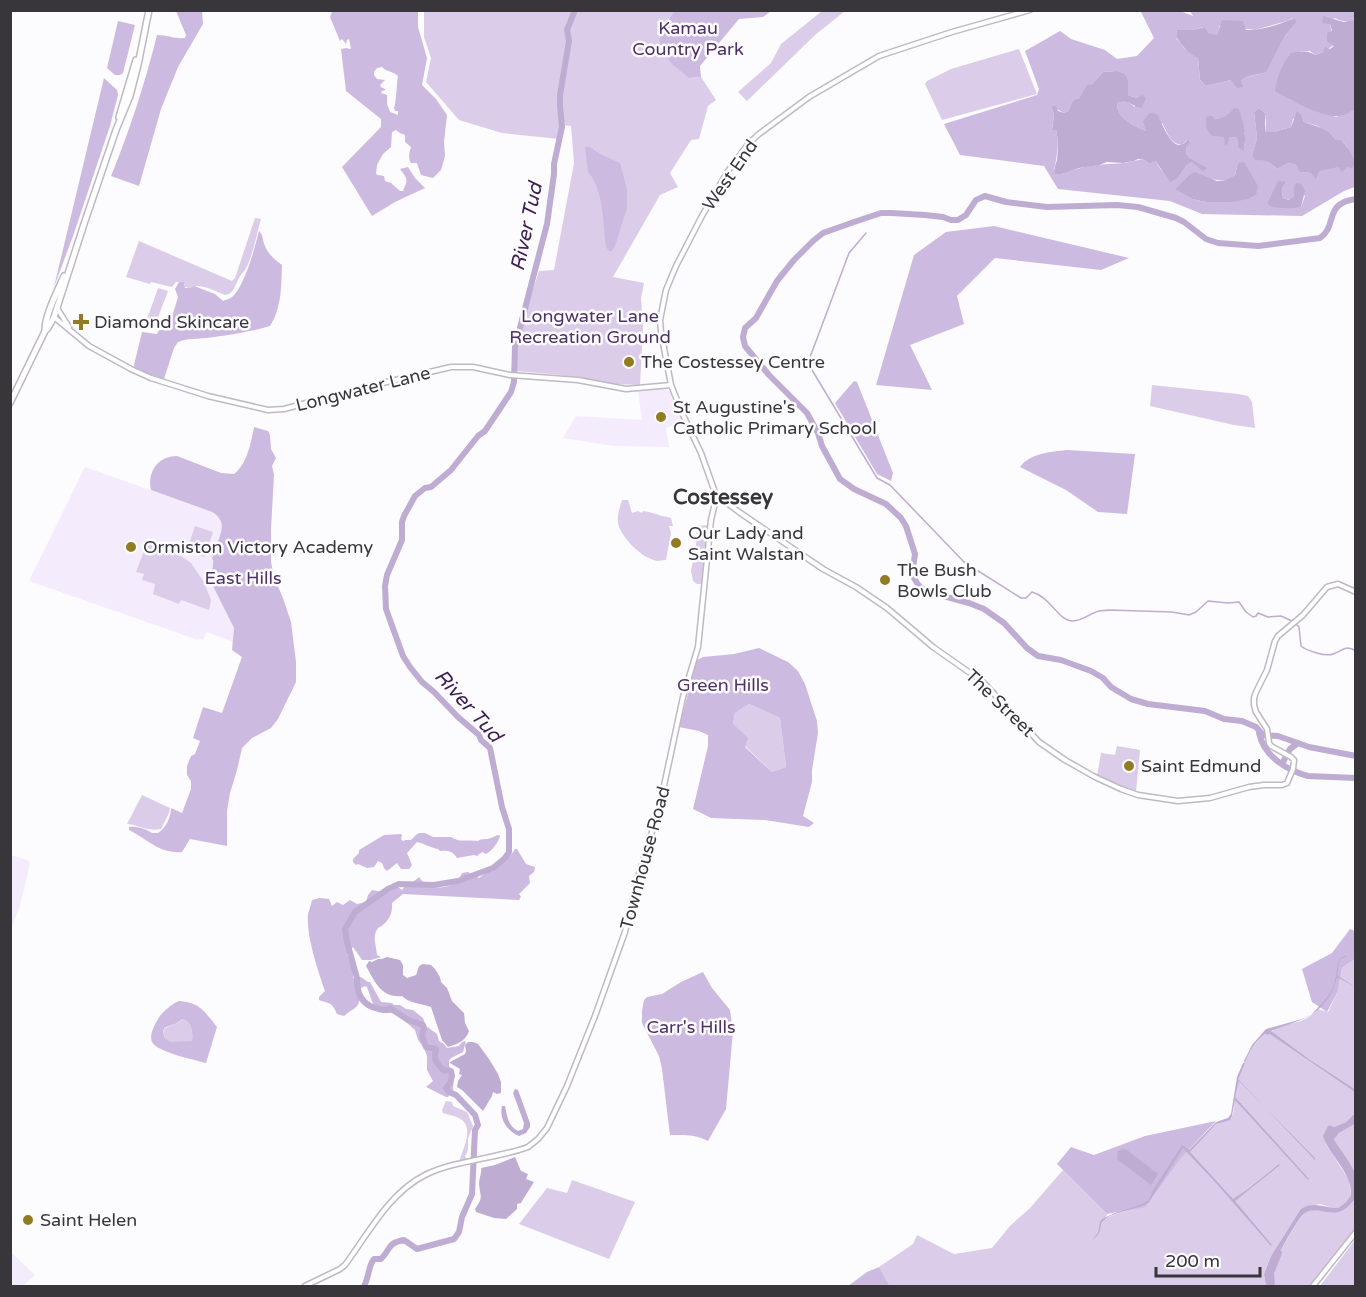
<svg xmlns="http://www.w3.org/2000/svg" width="1366" height="1297" viewBox="0 0 1366 1297" font-family="'Varela Round',sans-serif">
<style>
.built{fill:#f4ecfd}
.green{fill:#dbcde9}
.forest{fill:#cdbae1;fill-rule:evenodd}
.water{fill:#bfacd2}
.lines{fill:none;stroke-linecap:round;stroke-linejoin:round}
.stream{stroke:#bfacd2;stroke-width:1.5}
.river{stroke:#bfacd2;stroke-width:6}
.secondary-casing{stroke:#beb9c2;stroke-width:7}
.highway-casing{stroke:#beb9c2;stroke-width:8}
.secondary{stroke:#fff;stroke-width:4}
.highway{stroke:#fff;stroke-width:5}
.poi-dot{fill:#927c23;stroke:#fcfbfe;stroke-width:2}
.labels{text-anchor:middle;dominant-baseline:central;stroke-width:5;stroke-linejoin:round;paint-order:stroke}
.park-label{font-size:18px;fill:#4d3263;stroke:#fcfbfe}
.street-label{font-size:18px;fill:#38363a;stroke:#fcfbfe}
.poi-label{font-size:18px;fill:#38363a;stroke:#fcfbfe;text-anchor:start}
.water-label{font-size:20px;font-style:italic;fill:#3a1f4f;stroke:#fcfbfe}
.quarter-label{font-size:21px;font-weight:bold;fill:#38353c;stroke:#fcfbfe}
</style>
<rect width="100%" height="100%" fill="#fcfbfe"/>
<path class="built" d="M 661,388 L 666,389 L 670,392 L 673,401 L 683,421 L 666,428 L 669,447 L 614,446 L 563,438 L 576,416 L 642,420 L 638,391 Z
M 85,467 L 212,512 L 217,515 L 220,518 L 222,529 L 220,538 L 213,557 L 213,564 L 209,578 L 234,628 L 233,642 L 207,632 L 203,640 L 199,638 L 198,640 L 29,581 Z
M 11,855 L 28,860 L 30,863 L 20,906 L 11,929 Z
M 10,1251 L 35,1275 L 23,1286 L 11,1286 Z"/>
<path class="green" d="M 424,11 L 674,11 L 661,31 L 689,78 L 701,77 L 716,100 L 708,106 L 699,139 L 691,140 L 670,173 L 678,187 L 660,195 L 613,277 L 644,283 L 641,298 L 643,327 L 640,385 L 612,384 L 561,375 L 515,371 C 514,337 529,303 539,271 L 554,270 L 574,163 L 571,126 L 561,125 L 559,139 L 502,133 L 459,120 L 426,82 L 431,58 L 424,37 Z
M 822,11 L 845,11 L 815,35 L 747,101 L 738,92 L 771,63 L 781,44 Z
M 1019,49 L 1037,94 L 942,120 L 925,84 L 927,81 L 951,69 Z
M 255,218 L 261,219 C 257,233 252,259 245,270 C 243,273 240,275 239,278 C 235,285 234,294 225,295 C 214,291 200,282 189,288 L 185,287 L 184,282 L 176,282 L 172,287 L 151,282 L 150,284 L 126,277 L 139,241 L 232,281 L 235,278 Z
M 158,288 L 168,291 L 155,325 L 146,322 Z
M 1152,385 L 1238,394 L 1248,396 L 1252,402 L 1255,428 L 1234,425 L 1150,406 Z
M 622,500 L 628,500 L 632,513 L 638,511 L 642,513 L 643,511 C 649,512 654,513 659,515 C 662,517 667,516 671,518 L 673,526 L 669,526 L 671,533 L 666,560 C 665,560 658,561 657,561 C 642,558 621,538 618,523 C 617,515 620,507 622,500 Z
M 708,525 L 702,584 L 697,584 L 693,581 L 691,571 L 696,545 L 697,526 Z
M 195,526 L 213,532 L 205,557 L 187,550 Z
M 147,543 L 175,552 L 191,563 L 204,582 L 211,600 L 209,610 L 181,600 L 179,604 L 153,594 L 155,584 L 142,580 L 144,574 L 136,572 Z
M 749,704 L 780,718 L 786,767 L 772,772 L 745,746 L 733,724 L 735,713 Z
M 1117,746 L 1140,750 L 1136,792 L 1097,776 L 1101,753 L 1115,755 Z
M 142,795 L 170,808 L 169,813 L 161,829 C 149,832 139,825 127,824 Z
M 1355,959 L 1355,1113 L 1346,1122 L 1334,1127 L 1330,1125 L 1326,1144 L 1349,1180 L 1351,1195 L 1346,1202 L 1338,1208 L 1333,1208 L 1320,1204 L 1300,1210 L 1271,1256 L 1264,1274 L 1266,1286 L 890,1286 L 879,1267 L 913,1244 L 917,1235 L 954,1254 L 992,1248 L 1010,1226 L 1030,1208 L 1063,1170 L 1107,1214 L 1106,1218 L 1119,1213 L 1135,1208 L 1183,1147 L 1189,1153 C 1196,1146 1210,1127 1218,1123 C 1222,1120 1227,1122 1231,1118 C 1235,1113 1234,1102 1235,1095 C 1237,1073 1248,1048 1265,1034 L 1269,1035 C 1274,1025 1291,1024 1301,1021 C 1308,1018 1313,1014 1318,1009 L 1328,1012 L 1338,991 L 1342,968 Z
M 182,1019 C 192,1021 193,1033 192,1042 L 171,1042 L 165,1038 C 161,1026 167,1028 175,1024 C 177,1024 181,1020 182,1019 Z
M 446,1101 L 452,1102 L 453,1106 L 467,1112 L 473,1126 C 472,1130 469,1134 468,1139 C 468,1146 469,1150 465,1156 L 467,1160 L 459,1162 C 462,1151 474,1129 462,1120 C 457,1116 449,1115 443,1113 L 442,1110 Z
M 1355,1124 L 1355,1180 L 1335,1149 L 1333,1141 L 1339,1133 Z
M 572,1180 L 635,1202 L 609,1259 L 519,1224 L 547,1188 L 567,1193 Z
M 1355,1199 L 1355,1229 L 1309,1286 L 1271,1286 C 1270,1284 1269,1280 1269,1277 C 1269,1269 1299,1216 1306,1212 C 1315,1207 1324,1212 1333,1213 Z
M 1355,1240 L 1355,1286 L 1320,1286 Z"/>
<path class="forest" d="M 176,11 L 202,11 L 203,24 L 178,67 L 161,109 L 139,186 L 111,176 C 130,130 145,83 157,35 C 167,35 175,39 185,38 L 186,35 Z
M 332,11 L 418,11 L 418,27 L 427,58 L 422,85 L 436,99 L 447,115 L 444,142 L 445,156 L 441,170 L 433,178 L 421,175 L 417,163 L 411,163 C 408,158 409,153 411,147 L 405,142 L 405,135 L 400,133 L 396,130 L 392,132 L 391,147 L 383,154 L 377,165 L 376,174 L 378,175 L 384,176 L 385,181 L 391,183 L 400,191 L 403,191 C 408,179 408,180 400,169 L 408,167 L 415,178 L 425,188 L 395,202 L 372,216 L 342,167 L 381,127 L 381,119 L 346,91 L 341,49 L 346,48 L 351,49 L 349,39 L 347,40 L 346,44 L 342,39 L 340,41 L 330,17 ZM 382,67 C 386,72 393,71 398,76 C 396,87 397,98 394,108 L 395,111 L 398,111 L 398,115 L 390,112 L 387,104 L 387,95 L 381,93 L 382,91 L 385,90 L 385,89 L 381,87 L 380,85 L 385,80 L 377,79 L 374,75 L 374,72 L 377,68 Z
M 674,11 L 674,10 L 771,11 L 763,17 L 739,19 L 700,66 L 701,77 L 689,78 L 672,64 L 659,47 L 661,31 Z
M 1141,11 L 1181,11 L 1180,11 L 1193,16 L 1190,11 L 1355,11 L 1355,20 C 1348,23 1341,21 1334,18 L 1330,24 L 1334,45 L 1323,52 L 1315,55 L 1310,51 L 1300,51 L 1289,99 L 1318,112 L 1336,117 L 1355,109 L 1355,161 C 1350,154 1348,146 1341,140 L 1335,141 L 1318,126 L 1304,122 L 1302,116 L 1293,119 L 1291,127 L 1274,132 L 1265,132 L 1266,124 L 1265,113 L 1259,108 L 1254,112 L 1257,138 L 1252,155 L 1255,159 C 1264,160 1270,162 1277,169 L 1289,163 L 1296,165 L 1301,172 L 1311,173 L 1331,167 L 1353,167 L 1355,163 L 1355,187 L 1344,191 L 1302,216 L 1202,214 L 1170,201 L 1058,189 L 1044,166 L 960,155 L 944,124 L 1037,95 L 1039,89 L 1025,51 L 1060,31 L 1071,39 L 1105,50 L 1117,59 L 1137,56 L 1154,38 L 1141,12 ZM 1293,18 L 1297,22 L 1285,36 L 1271,62 L 1259,74 L 1246,77 L 1240,80 L 1242,86 L 1231,80 L 1206,86 L 1200,80 L 1198,58 L 1184,48 L 1176,38 L 1177,30 L 1193,30 L 1203,27 L 1209,33 L 1217,36 L 1220,25 L 1255,30 L 1287,21 ZM 1116,71 L 1128,80 L 1128,95 L 1137,98 L 1135,107 C 1129,102 1125,100 1117,103 C 1117,120 1134,125 1148,132 L 1162,123 C 1168,133 1169,143 1182,145 L 1188,139 L 1186,153 L 1190,158 L 1206,168 L 1192,162 L 1186,166 L 1178,178 C 1166,175 1161,172 1156,161 L 1149,164 L 1145,160 C 1138,159 1132,162 1125,163 C 1104,164 1083,165 1062,174 L 1054,169 C 1057,160 1059,139 1056,130 L 1052,129 L 1054,115 L 1051,106 L 1064,113 L 1068,111 L 1073,100 L 1079,98 L 1087,86 L 1092,84 L 1103,72 ZM 1231,113 L 1245,133 L 1245,145 L 1238,147 L 1237,138 L 1233,137 L 1224,137 L 1212,116 L 1216,119 L 1224,118 ZM 1238,163 L 1234,202 L 1206,202 L 1192,199 L 1176,189 L 1188,176 L 1225,181 L 1235,175 ZM 1278,182 L 1286,182 L 1282,189 L 1283,198 L 1290,200 L 1294,198 L 1294,186 L 1305,196 L 1301,207 L 1268,201 Z
M 118,21 L 135,25 L 123,73 L 120,75 L 115,75 L 107,68 Z
M 104,78 L 117,90 L 118,95 L 110,126 L 73,236 L 54,287 Z
M 585,147 L 590,147 L 600,154 L 620,163 L 627,189 L 627,208 L 615,246 L 612,251 L 609,251 L 606,247 C 603,225 604,190 588,172 Z
M 994,226 L 1129,258 L 1101,270 L 995,258 L 957,296 L 964,324 L 910,345 L 932,390 L 876,385 L 914,255 L 946,232 Z
M 259,231 C 264,236 262,240 265,246 C 268,254 275,260 282,265 C 281,286 282,308 270,326 C 250,332 228,335 207,338 C 197,339 188,338 178,342 L 174,348 L 164,379 L 135,369 L 134,365 L 142,332 L 157,334 L 159,330 L 168,330 L 178,297 L 175,289 L 179,282 L 184,282 L 185,288 L 189,288 L 194,286 L 215,294 L 223,301 C 228,299 232,298 235,294 C 247,278 254,250 259,231 Z
M 854,381 L 857,382 L 893,473 L 891,481 L 877,474 L 835,403 Z
M 254,427 L 268,431 L 270,435 L 271,449 L 276,458 L 272,466 L 274,475 L 271,529 L 271,562 L 274,577 L 283,598 L 291,622 L 296,662 L 296,682 L 278,719 L 271,728 L 252,738 L 242,748 L 237,770 L 230,793 L 227,811 L 227,846 L 190,839 L 182,852 C 159,854 148,839 129,830 L 129,827 C 137,826 146,829 152,833 L 158,833 C 166,828 171,817 171,808 L 182,813 L 191,789 L 191,781 L 187,775 L 187,766 L 191,756 L 195,754 L 200,741 L 193,738 L 203,707 L 222,713 L 242,657 L 232,650 L 234,628 L 209,578 C 210,574 213,569 213,564 C 214,557 211,562 213,555 C 217,540 231,523 212,512 L 151,490 C 147,472 158,456 177,456 L 221,473 L 234,474 C 247,464 251,443 254,427 Z
M 1067,450 L 1135,454 L 1127,514 L 1098,512 L 1066,490 L 1020,467 C 1030,453 1051,452 1067,450 Z
M 759,648 L 788,662 L 798,671 L 805,684 L 817,721 L 818,733 L 812,770 L 812,782 L 803,816 L 814,823 L 809,827 L 765,820 L 711,818 L 693,809 L 708,746 L 708,735 L 699,731 L 679,727 L 697,660 L 703,657 L 734,654 ZM 749,704 L 780,718 L 786,767 L 772,772 L 745,747 L 748,738 L 733,724 L 735,713 Z
M 420,833 L 425,833 L 433,837 L 451,837 C 459,843 469,839 478,841 C 482,838 486,840 491,838 C 494,837 496,835 500,835 C 499,842 492,851 486,854 L 482,852 L 477,856 L 474,855 L 457,858 C 453,851 447,850 440,851 L 438,849 C 431,848 425,844 417,842 L 407,853 L 412,865 L 409,869 L 401,869 L 397,863 L 387,871 L 384,868 L 382,863 L 378,861 L 374,867 L 367,868 L 358,864 L 356,865 L 353,862 L 353,859 L 359,853 L 359,850 L 384,835 L 401,834 L 402,835 L 401,839 L 403,841 L 406,840 L 411,840 L 417,834 Z
M 515,849 L 517,849 L 526,864 L 535,867 L 534,872 L 529,876 L 530,883 L 519,894 L 521,897 L 519,900 L 403,894 L 392,903 C 393,914 388,923 378,928 C 372,936 376,945 377,955 L 381,957 L 371,960 L 362,960 L 353,947 L 347,954 L 354,971 L 353,978 L 361,977 L 368,982 L 370,982 L 381,1002 L 392,1003 L 394,1005 L 400,1005 L 406,1009 L 413,1010 L 423,1018 L 426,1026 L 437,1034 L 439,1041 L 444,1044 L 447,1048 L 459,1046 L 462,1042 L 466,1041 L 463,1052 L 451,1058 L 449,1061 L 449,1066 L 454,1072 L 453,1091 L 448,1097 L 446,1097 L 426,1087 L 433,1081 L 427,1070 L 427,1056 L 424,1048 L 418,1040 L 415,1030 L 406,1022 L 401,1013 L 382,1013 L 373,1004 L 367,987 L 365,986 L 361,988 C 358,1011 360,1003 344,1016 L 337,1014 C 332,1002 330,1004 319,1000 L 319,997 L 325,991 C 318,971 306,935 308,914 C 309,910 311,905 312,900 L 320,898 L 329,899 L 332,906 L 337,902 L 343,905 L 350,900 L 357,904 L 366,902 L 368,895 L 372,890 L 387,893 L 398,887 L 402,890 C 406,884 413,883 419,877 C 421,880 423,882 426,885 C 434,890 448,887 457,883 L 462,873 L 468,872 L 479,878 C 492,868 506,864 515,849 Z
M 1350,929 L 1355,931 L 1355,959 L 1342,968 L 1338,991 L 1327,1012 L 1312,1002 L 1302,969 L 1332,953 Z
M 703,972 L 712,988 L 730,1010 L 733,1031 L 726,1109 L 708,1141 C 694,1134 686,1135 670,1135 L 662,1069 L 659,1056 L 642,1023 L 642,1011 L 644,1000 L 647,997 L 662,994 L 681,982 Z
M 179,1001 C 201,1003 204,1011 217,1027 L 206,1063 C 195,1060 157,1052 152,1042 C 149,1035 154,1026 158,1019 C 161,1013 173,1003 179,1001 ZM 182,1019 C 192,1021 193,1033 192,1041 L 171,1042 L 165,1038 C 160,1026 167,1027 175,1024 C 176,1024 181,1020 182,1019 Z
M 1216,1121 L 1180,1159 L 1145,1207 L 1107,1214 L 1057,1164 L 1071,1147 L 1094,1155 L 1145,1136 Z
M 879,1267 L 890,1286 L 848,1286 L 867,1272 Z"/>
<path class="water" d="M 1323,16 L 1344,22 L 1355,20 L 1355,109 C 1350,112 1344,116 1338,116 C 1322,118 1289,99 1275,91 C 1277,76 1282,65 1291,53 C 1300,51 1307,50 1315,55 L 1323,52 L 1325,47 L 1330,49 L 1334,46 L 1327,41 L 1327,33 L 1332,31 L 1330,24 L 1322,23 Z
M 1294,18 L 1297,22 L 1285,36 L 1266,72 L 1246,77 L 1241,80 L 1243,87 L 1237,88 L 1231,80 L 1206,86 L 1200,80 L 1198,58 C 1188,53 1182,46 1176,37 L 1177,30 L 1193,30 L 1204,27 L 1209,33 L 1217,35 L 1222,20 L 1243,21 L 1246,30 C 1259,31 1282,24 1294,18 Z
M 1116,71 L 1124,74 L 1128,80 L 1128,95 L 1137,98 L 1143,95 L 1146,99 L 1141,108 C 1131,106 1129,99 1117,103 C 1117,119 1133,125 1146,131 L 1143,121 L 1150,113 L 1157,114 C 1163,124 1174,159 1188,139 L 1190,143 L 1187,146 L 1186,153 L 1190,158 L 1207,168 L 1203,171 L 1192,162 L 1186,166 L 1178,178 L 1170,182 C 1166,174 1160,169 1156,161 L 1149,164 L 1145,160 L 1138,159 L 1134,161 L 1123,163 L 1107,162 L 1099,165 L 1079,168 L 1062,174 L 1055,174 C 1054,168 1055,166 1057,160 C 1058,154 1058,135 1056,130 L 1052,130 L 1054,115 L 1051,106 L 1056,106 L 1058,111 L 1064,113 L 1068,111 L 1073,100 L 1079,98 L 1087,85 L 1092,84 L 1103,72 Z
M 1234,108 L 1239,109 C 1243,122 1248,138 1243,151 L 1238,147 L 1237,138 L 1233,137 L 1229,137 L 1228,144 L 1225,145 L 1224,137 L 1213,136 C 1206,130 1204,126 1207,116 L 1212,116 L 1216,119 C 1224,118 1229,115 1234,108 Z
M 1259,108 L 1265,113 L 1265,132 L 1274,132 L 1291,127 L 1297,111 L 1302,116 L 1304,122 C 1316,126 1329,129 1335,140 L 1341,140 C 1345,143 1356,159 1355,164 C 1355,165 1353,166 1352,168 L 1347,167 L 1342,172 L 1338,167 L 1319,171 L 1316,179 L 1311,173 L 1300,172 L 1296,165 L 1289,163 L 1277,169 C 1270,162 1264,160 1255,160 L 1252,155 L 1257,138 L 1254,112 Z
M 1244,162 L 1258,186 L 1256,195 L 1247,199 L 1233,202 L 1206,202 L 1192,199 L 1175,189 L 1188,176 L 1194,172 L 1217,181 L 1224,181 L 1235,175 L 1238,163 Z
M 1278,181 L 1286,182 L 1282,189 L 1283,198 L 1289,200 L 1294,197 L 1294,186 L 1296,183 L 1301,184 L 1305,191 L 1301,207 C 1289,209 1279,209 1268,205 L 1268,201 Z
M 1346,955 L 1346,957 L 1340,959 L 1337,975 L 1355,987 L 1337,977 C 1328,1014 1304,1019 1273,1030 L 1271,1031 L 1310,1060 L 1353,1088 L 1355,1092 L 1270,1034 L 1268,1035 L 1265,1034 C 1255,1042 1250,1050 1245,1062 L 1244,1061 L 1252,1045 L 1266,1029 L 1302,1019 L 1312,1014 L 1324,1001 L 1330,993 L 1334,985 L 1339,959 Z
M 387,957 L 400,960 L 403,965 L 403,975 L 407,978 L 416,975 L 419,966 L 423,964 L 431,965 L 435,969 L 440,977 L 441,982 L 447,988 L 452,1001 L 464,1013 L 465,1023 L 469,1031 C 466,1041 457,1044 448,1047 L 442,1040 L 431,1007 C 423,1004 408,1003 402,996 C 381,998 375,982 366,966 L 369,961 L 372,962 L 378,959 L 382,959 Z
M 468,1042 L 473,1042 L 478,1044 L 489,1059 L 498,1074 L 501,1082 L 501,1093 L 497,1094 L 493,1092 L 492,1096 L 483,1111 L 462,1090 L 457,1087 L 458,1081 L 462,1075 L 459,1074 L 460,1069 L 450,1063 L 450,1062 L 465,1054 L 466,1051 L 465,1045 Z
M 1243,1063 L 1245,1063 L 1238,1080 L 1315,1158 L 1315,1160 L 1239,1080 L 1235,1097 L 1309,1179 L 1308,1180 L 1235,1100 L 1232,1116 L 1230,1120 L 1216,1124 L 1190,1152 L 1233,1199 L 1248,1189 L 1279,1164 L 1280,1165 L 1235,1201 L 1272,1245 L 1271,1246 L 1216,1183 L 1183,1148 L 1149,1202 C 1137,1210 1112,1212 1104,1220 C 1097,1226 1105,1232 1092,1240 L 1098,1233 L 1100,1222 L 1102,1219 L 1115,1213 L 1142,1204 L 1149,1200 L 1153,1190 L 1182,1145 L 1189,1150 L 1216,1122 L 1228,1118 L 1231,1114 L 1237,1077 Z
M 515,1089 L 518,1090 L 530,1123 L 530,1127 L 526,1133 L 519,1136 C 507,1131 499,1119 502,1106 L 505,1106 C 507,1116 508,1126 518,1131 L 523,1129 L 524,1123 L 513,1093 Z
M 1355,1113 L 1355,1124 L 1339,1133 L 1333,1141 L 1335,1149 L 1354,1177 L 1355,1180 L 1355,1199 C 1351,1203 1347,1209 1341,1211 C 1329,1217 1318,1205 1305,1213 C 1298,1217 1269,1269 1269,1278 C 1269,1280 1270,1284 1271,1286 L 1266,1286 L 1264,1274 L 1271,1256 L 1300,1210 C 1313,1200 1323,1208 1338,1208 L 1346,1202 L 1351,1195 C 1352,1172 1330,1157 1323,1136 L 1328,1126 L 1330,1125 L 1334,1127 L 1346,1122 Z
M 1123,1149 L 1127,1150 L 1158,1174 L 1151,1185 L 1117,1159 L 1118,1151 Z
M 515,1157 L 521,1171 L 528,1174 L 526,1179 L 534,1182 L 522,1201 L 521,1203 L 517,1204 L 517,1209 L 506,1219 L 494,1218 L 476,1212 L 475,1209 C 484,1196 480,1197 479,1184 C 479,1178 482,1173 481,1168 L 495,1165 Z"/>
<g class="lines">
<path class="stream" d="M 866,233 L 849,253 L 809,360 L 809,365 L 877,478 L 890,485 L 964,562 L 1021,598 L 1026,598 L 1032,592 C 1051,597 1058,621 1073,621 C 1083,621 1090,613 1099,611 C 1102,610 1106,611 1109,610 L 1172,612 L 1189,615 L 1196,612 L 1208,601 L 1228,603 L 1239,602 L 1246,612 L 1253,617 L 1256,616 L 1258,613 L 1268,617 L 1281,616 L 1292,621
M 1296,624 L 1299,627 L 1301,646 C 1307,651 1326,657 1333,654 C 1343,651 1345,644 1356,651"/>
<path class="river" d="M 1356,199 C 1323,203 1338,226 1320,238 L 1258,246 L 1218,243 L 1206,239 L 1184,222 L 1176,218 L 1138,207 L 1117,205 L 1047,207 L 1006,202 L 985,196 L 976,200 L 966,215 L 958,220 L 951,220 L 943,217 L 925,215 L 891,213 L 881,213 L 854,222 L 823,233 L 813,241 L 794,260 L 777,281 L 756,318 L 745,328 L 743,337 L 745,346 L 769,375 L 807,413 L 818,433 L 822,446 L 840,479 L 854,489 L 886,504 L 901,518 L 906,526 L 915,554 L 913,568 L 914,578 L 917,583 L 921,588 L 929,592 L 969,603 L 984,609 L 1004,623 L 1027,648 L 1038,656 L 1061,660 L 1091,671 L 1103,678 L 1111,687 L 1131,699 L 1148,704 L 1205,711 L 1224,719 L 1242,721 L 1256,727 L 1263,735 L 1278,736 L 1309,747 L 1356,756
M 1259,733 C 1264,756 1286,770 1308,776 L 1356,778
M 1282,764 L 1290,749 L 1298,743
M 1331,1141 L 1346,1163 L 1356,1180
M 364,1286 C 369,1278 368,1266 374,1259 L 381,1259 C 391,1249 387,1243 404,1240 L 417,1249 L 454,1239 L 459,1232 L 462,1217 L 472,1194 L 475,1130 L 478,1125 L 475,1115 L 456,1095 L 449,1092 L 446,1088 L 450,1083 L 452,1076 L 451,1071 L 443,1070 C 440,1066 434,1062 435,1055 C 435,1053 436,1051 436,1049 L 426,1047 C 424,1040 420,1036 424,1029 L 423,1025 L 408,1020 L 390,1008 L 387,1010 C 367,1009 356,999 357,978 L 347,942 L 345,929 L 355,912 L 388,889 L 399,884 L 434,885 L 458,881 L 493,868 L 505,858 L 509,852 L 509,829 L 502,807 L 490,748 L 481,740 L 479,735 L 458,717 L 434,692 L 422,682 L 410,667 L 403,656 L 386,609 L 385,586 L 387,575 L 402,540 L 402,522 L 404,516 L 415,496 L 425,488 L 431,487 L 451,470 L 478,436 L 485,431 L 511,392 L 514,382 L 515,347 L 547,224 L 554,174 L 554,164 L 562,127 L 560,106 L 560,95 L 569,41 L 567,30 L 575,10
M 1272,1286 L 1271,1273 L 1279,1253"/>
<defs>
<path id="secondary" d="M 57,308 L 69,327
M 54,317 L 89,346 L 131,369 L 151,378 L 208,396 L 268,410 L 284,409 L 374,385 L 451,367 L 473,367 L 510,375 L 578,380 L 626,389 L 671,385
M 717,498 L 727,503 L 739,512 L 823,569 L 856,587 L 887,608 L 933,647 L 983,682 L 1039,742 L 1065,760 L 1095,777 L 1121,789 L 1138,795 L 1178,801 L 1210,798 L 1249,787 L 1264,785 L 1282,785 L 1287,783 L 1293,769 L 1294,760 L 1291,757 L 1271,746 L 1269,743 L 1267,729 L 1256,712 L 1254,705 L 1254,698 L 1256,692 L 1267,670 L 1275,641 L 1278,636 L 1303,615 L 1327,587 L 1338,584 L 1356,592
M 717,498 L 701,453 L 683,415 L 671,385 L 661,332 L 660,320 L 666,290 L 676,266 L 703,214 L 728,171 L 749,143 L 759,134 L 809,97 L 879,56 L 952,32 L 1030,10
M 305,1286 L 340,1269 L 345,1265 C 368,1234 389,1193 425,1175 C 455,1160 496,1159 528,1147 L 538,1139 L 547,1128 L 567,1086 L 595,1016 L 625,932 L 637,880 L 659,809 L 683,697 L 698,647 L 711,520 L 715,503 L 717,498
M 1313,1286 L 1356,1232"/>
<path id="highway" d="M 119,117 L 136,60
M 45,331 C 44,317 58,290 64,276
M 10,403 L 45,331 L 48,328 L 54,317 L 85,221 L 116,130 L 130,96 L 138,65 L 149,10"/>
</defs>
<use href="#secondary" class="secondary-casing"/>
<use href="#highway" class="highway-casing"/>
<use href="#secondary" class="secondary"/>
<use href="#highway" class="highway"/>
</g>
<g class="poi-dot">
<path d="M78 313h6v6h6v6h-6v6h-6v-6h-6v-6h6z"/>
<circle cx="629" cy="362" r="6"/>
<circle cx="661" cy="417" r="6"/>
<circle cx="676" cy="543" r="6"/>
<circle cx="131" cy="547" r="6"/>
<circle cx="885" cy="580" r="6"/>
<circle cx="1129" cy="766" r="6"/>
<circle cx="28" cy="1220" r="6"/>
</g>
<g class="labels">
<g class="park-label">
<text x="688" y="28">Kamau<tspan x="688" dy="21">Country Park</tspan></text>
<text x="590" y="316">Longwater Lane<tspan x="590" dy="21">Recreation Ground</tspan></text>
<text x="243" y="578">East Hills</text>
<text x="723" y="685">Green Hills</text>
<text x="691" y="1027">Carr's Hills</text>
</g>
<g class="street-label">
<text transform="translate(730 175) rotate(-55)">West End</text>
<text transform="translate(363 389) rotate(-14)">Longwater Lane</text>
<text transform="translate(1000 703) rotate(44)">The Street</text>
<text transform="translate(645 858) rotate(-75)">Townhouse Road</text>
</g>
<g class="poi-label">
<text x="94" y="322">Diamond Skincare</text>
<text x="641" y="362">The Costessey Centre</text>
<text x="673" y="407">St Augustine's<tspan x="673" dy="21">Catholic Primary School</tspan></text>
<text x="688" y="533">Our Lady and<tspan x="688" dy="21">Saint Walstan</tspan></text>
<text x="143" y="547">Ormiston Victory Academy</text>
<text x="897" y="570">The Bush<tspan x="897" dy="21">Bowls Club</tspan></text>
<text x="1141" y="766">Saint Edmund</text>
<text x="40" y="1220">Saint Helen</text>
</g>
<g class="water-label">
<text transform="translate(527 227) rotate(-78)">River Tud</text>
<text transform="translate(468 706) rotate(48)">River Tud</text>
</g>
<g class="quarter-label">
<text x="723" y="497">Costessey</text>
</g>
</g>
<rect width="1366" height="1297" fill="none" stroke="#38363a" stroke-width="24"/>
<path d="M1156 1267v9h104v-9" fill="none" stroke="#38363a" stroke-width="3"/>
<text x="1165" y="1267" font-size="18" fill="#38363a" stroke="#fcfbfe" stroke-width="4.5" paint-order="stroke">200 m</text>
</svg>
